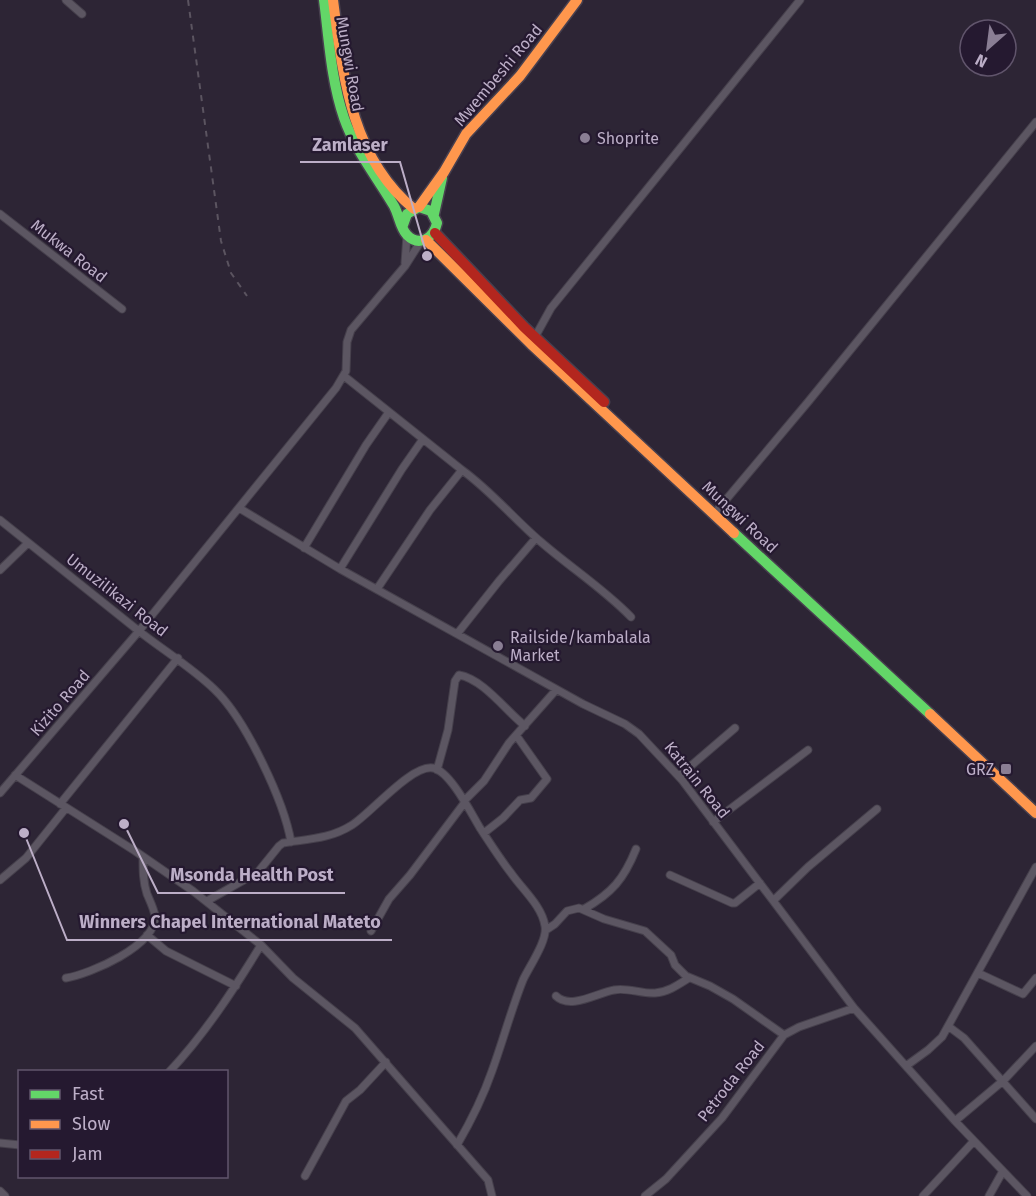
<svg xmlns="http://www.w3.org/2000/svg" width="1036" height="1196" viewBox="0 0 1036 1196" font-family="'Fira Sans',sans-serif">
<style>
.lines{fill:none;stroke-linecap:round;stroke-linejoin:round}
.street-casing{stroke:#46404c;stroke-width:9}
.fast-casing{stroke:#48404f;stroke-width:13}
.slow-casing{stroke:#48404f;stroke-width:13}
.jam-casing{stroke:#48404f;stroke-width:13}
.street{stroke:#5c5662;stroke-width:7}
.fast{stroke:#63d668;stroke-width:10}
.slow{stroke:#ff974d;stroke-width:10}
.jam{stroke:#b3261e;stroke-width:10}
.rail{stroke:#5b5460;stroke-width:2;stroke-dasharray:6 6;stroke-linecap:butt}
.poi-dot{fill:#8a7e94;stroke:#251930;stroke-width:2}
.labels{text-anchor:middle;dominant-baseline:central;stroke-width:4.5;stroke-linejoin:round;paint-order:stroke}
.street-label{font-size:16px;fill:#bcaec7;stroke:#251930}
.poi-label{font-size:16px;fill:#bcaec7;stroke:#251930;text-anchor:start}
.leader{fill:none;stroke:#bcaec7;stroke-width:2}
.callout-dot{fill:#bcaec7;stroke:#251930;stroke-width:2}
.callout-label{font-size:18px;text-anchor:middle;font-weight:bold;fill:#bcaec7;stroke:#251930;stroke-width:4.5;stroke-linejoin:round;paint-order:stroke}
</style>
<rect width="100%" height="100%" fill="#2d2535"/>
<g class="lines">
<defs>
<path id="street" d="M 66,0 L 82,14
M 0,214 L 122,309
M 405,263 L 407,235
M 535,337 L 551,308 L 800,0
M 344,376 L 462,470
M 239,508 L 340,569 L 583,704 L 625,724 L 639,734 L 682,780 L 854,1008 L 955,1121 L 1027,1196
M 714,514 L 808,402 L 1036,122
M 0,520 C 45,556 90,592 135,628 C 161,649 190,666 214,689 C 245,718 284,801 291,842
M 304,548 L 366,445 L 389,412
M 340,569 L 402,469 L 423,439
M 0,570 L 28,543
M 377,589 L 430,510 L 462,470 C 491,491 514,519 541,542 C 571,568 604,589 631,617
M 457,634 L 499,581 L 536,538
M 437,770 L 448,730 L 455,681 L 459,675 C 483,679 506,711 525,726
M 15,775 L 135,851 L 193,891 L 261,945 L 293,978 L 355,1028 L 488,1180 L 492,1196
M 679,776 L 735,728
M 0,793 L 139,631 L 336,388 L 346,371 L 347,342 L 351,330 L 405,266 L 421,241
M 464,801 L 484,781 L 509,743 L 556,690
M 60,804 L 178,658
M 713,822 L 808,750
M 484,833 L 503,818 L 520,800 L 531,798 L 547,779 L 516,735
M 670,875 L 732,903 L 735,903 L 760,883
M 0,880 L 26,858 L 66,808
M 774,900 L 808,867 L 877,809
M 207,901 L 258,872 L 279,846 L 283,843 C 308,839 330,839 352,825 C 371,813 412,764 433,768 C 450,771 471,813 480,828 C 490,843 500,859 511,873 C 522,889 542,906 545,926 C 548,940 529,967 523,980 C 511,1010 503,1041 492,1071 C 483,1097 471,1121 457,1145
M 584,909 C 612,893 624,879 636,849
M 546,930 L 555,924 L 567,911 L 579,908 L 604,919 L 645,931 L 671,955 L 675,965 L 686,976 L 710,986 L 733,999 L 784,1035
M 371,931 L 389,899 L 410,875 L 465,802
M 147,935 L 166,951 L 236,986
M 978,973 L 1023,994 L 1036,978
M 66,978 C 90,974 156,946 155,916 C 154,909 150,901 147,894 C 143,882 143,870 143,857
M 556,996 C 570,1010 597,993 614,990 C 627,987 641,994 655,993 C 668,992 678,985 689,978
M 948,1026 L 964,1038 L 1036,1119
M 906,1066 L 928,1050 L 942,1037 L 1036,867
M 169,1072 C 205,1034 234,989 261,945
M 955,1121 L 1004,1080 L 1036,1046
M 0,1143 L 20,1145
M 305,1176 L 346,1101 L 360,1090 L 386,1062
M 0,1191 L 5,1196
M 645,1196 L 666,1179 L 722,1118 L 784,1035 L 799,1027 L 854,1008
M 923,1196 L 974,1141
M 989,1196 L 1003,1171"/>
<path id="fast" d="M 324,0 C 329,39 331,80 344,118 C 355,150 377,177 394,206 C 399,215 400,228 407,235 C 420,248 434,237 437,223 L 431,211 L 419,207 L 407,214 L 403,225
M 434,214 L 442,178
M 734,533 L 930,714"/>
<path id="slow" d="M 333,0 C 343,76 351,157 414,209
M 419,207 L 444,172 L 466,134 L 520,76 L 577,0
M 426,240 L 531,344 L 734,533
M 930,714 L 1036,813"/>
<path id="jam" d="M 435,233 L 524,327 L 604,402"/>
</defs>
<use href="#street" class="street-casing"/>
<use href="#fast" class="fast-casing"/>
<use href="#slow" class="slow-casing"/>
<use href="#jam" class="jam-casing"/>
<use href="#street" class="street"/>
<use href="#fast" class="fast"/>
<use href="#slow" class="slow"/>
<use href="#jam" class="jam"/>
<path class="rail" d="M 188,0 L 221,241 L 231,273 L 247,296"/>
</g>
<g class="poi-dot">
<circle cx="585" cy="138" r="6"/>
<circle cx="498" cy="646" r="6"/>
<rect x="1000" y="763" width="12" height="12" rx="3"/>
</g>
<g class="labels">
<g class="street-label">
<text transform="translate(350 64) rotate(80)">Mungwi Road</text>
<text transform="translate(498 75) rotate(-50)">Mwembeshi Road</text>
<text transform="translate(69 251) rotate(38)">Mukwa Road</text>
<text transform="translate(740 517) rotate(43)">Mungwi Road</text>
<text transform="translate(117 595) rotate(38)">Umuzilikazi Road</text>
<text transform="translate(60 703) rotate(-49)">Kizito Road</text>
<text transform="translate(697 780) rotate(51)">Katrain Road</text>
<text transform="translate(731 1081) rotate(-52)">Petroda Road</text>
</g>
<g class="poi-label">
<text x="597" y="138">Shoprite</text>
<text x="510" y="637">Railside/kambalala<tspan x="510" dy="18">Market</tspan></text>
<text x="994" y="769" text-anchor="end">GRZ</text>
</g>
</g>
<path class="leader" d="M427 256L400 162H300M124 824L158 893H345M24 833L67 940H392"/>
<g class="callout-dot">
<circle cx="427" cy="256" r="6"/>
<circle cx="124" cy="824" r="6"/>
<circle cx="24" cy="833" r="6"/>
</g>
<g class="callout-label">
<text x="350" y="151">Zamlaser</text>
<text x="252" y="881">Msonda Health Post</text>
<text x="230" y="928">Winners Chapel International Mateto</text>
</g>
<rect x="18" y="1070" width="210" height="108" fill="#251930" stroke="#61556c" stroke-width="1.5"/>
<rect x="30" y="1090" width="30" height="9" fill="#63d668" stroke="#61556c" stroke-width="1.5"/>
<text x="72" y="1100" font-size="18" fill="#bcaec7">Fast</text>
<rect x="30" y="1120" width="30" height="9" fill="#ff974d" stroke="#61556c" stroke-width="1.5"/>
<text x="72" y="1130" font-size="18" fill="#bcaec7">Slow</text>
<rect x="30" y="1150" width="30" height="9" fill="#b3261e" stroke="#61556c" stroke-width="1.5"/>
<text x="72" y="1160" font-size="18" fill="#bcaec7">Jam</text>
<g transform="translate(988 48) rotate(208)"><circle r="28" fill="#251930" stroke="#61556c" stroke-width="1.5"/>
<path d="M0-4.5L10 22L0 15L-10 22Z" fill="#8a7e94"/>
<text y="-9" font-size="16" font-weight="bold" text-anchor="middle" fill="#bcaec7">N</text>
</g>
</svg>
